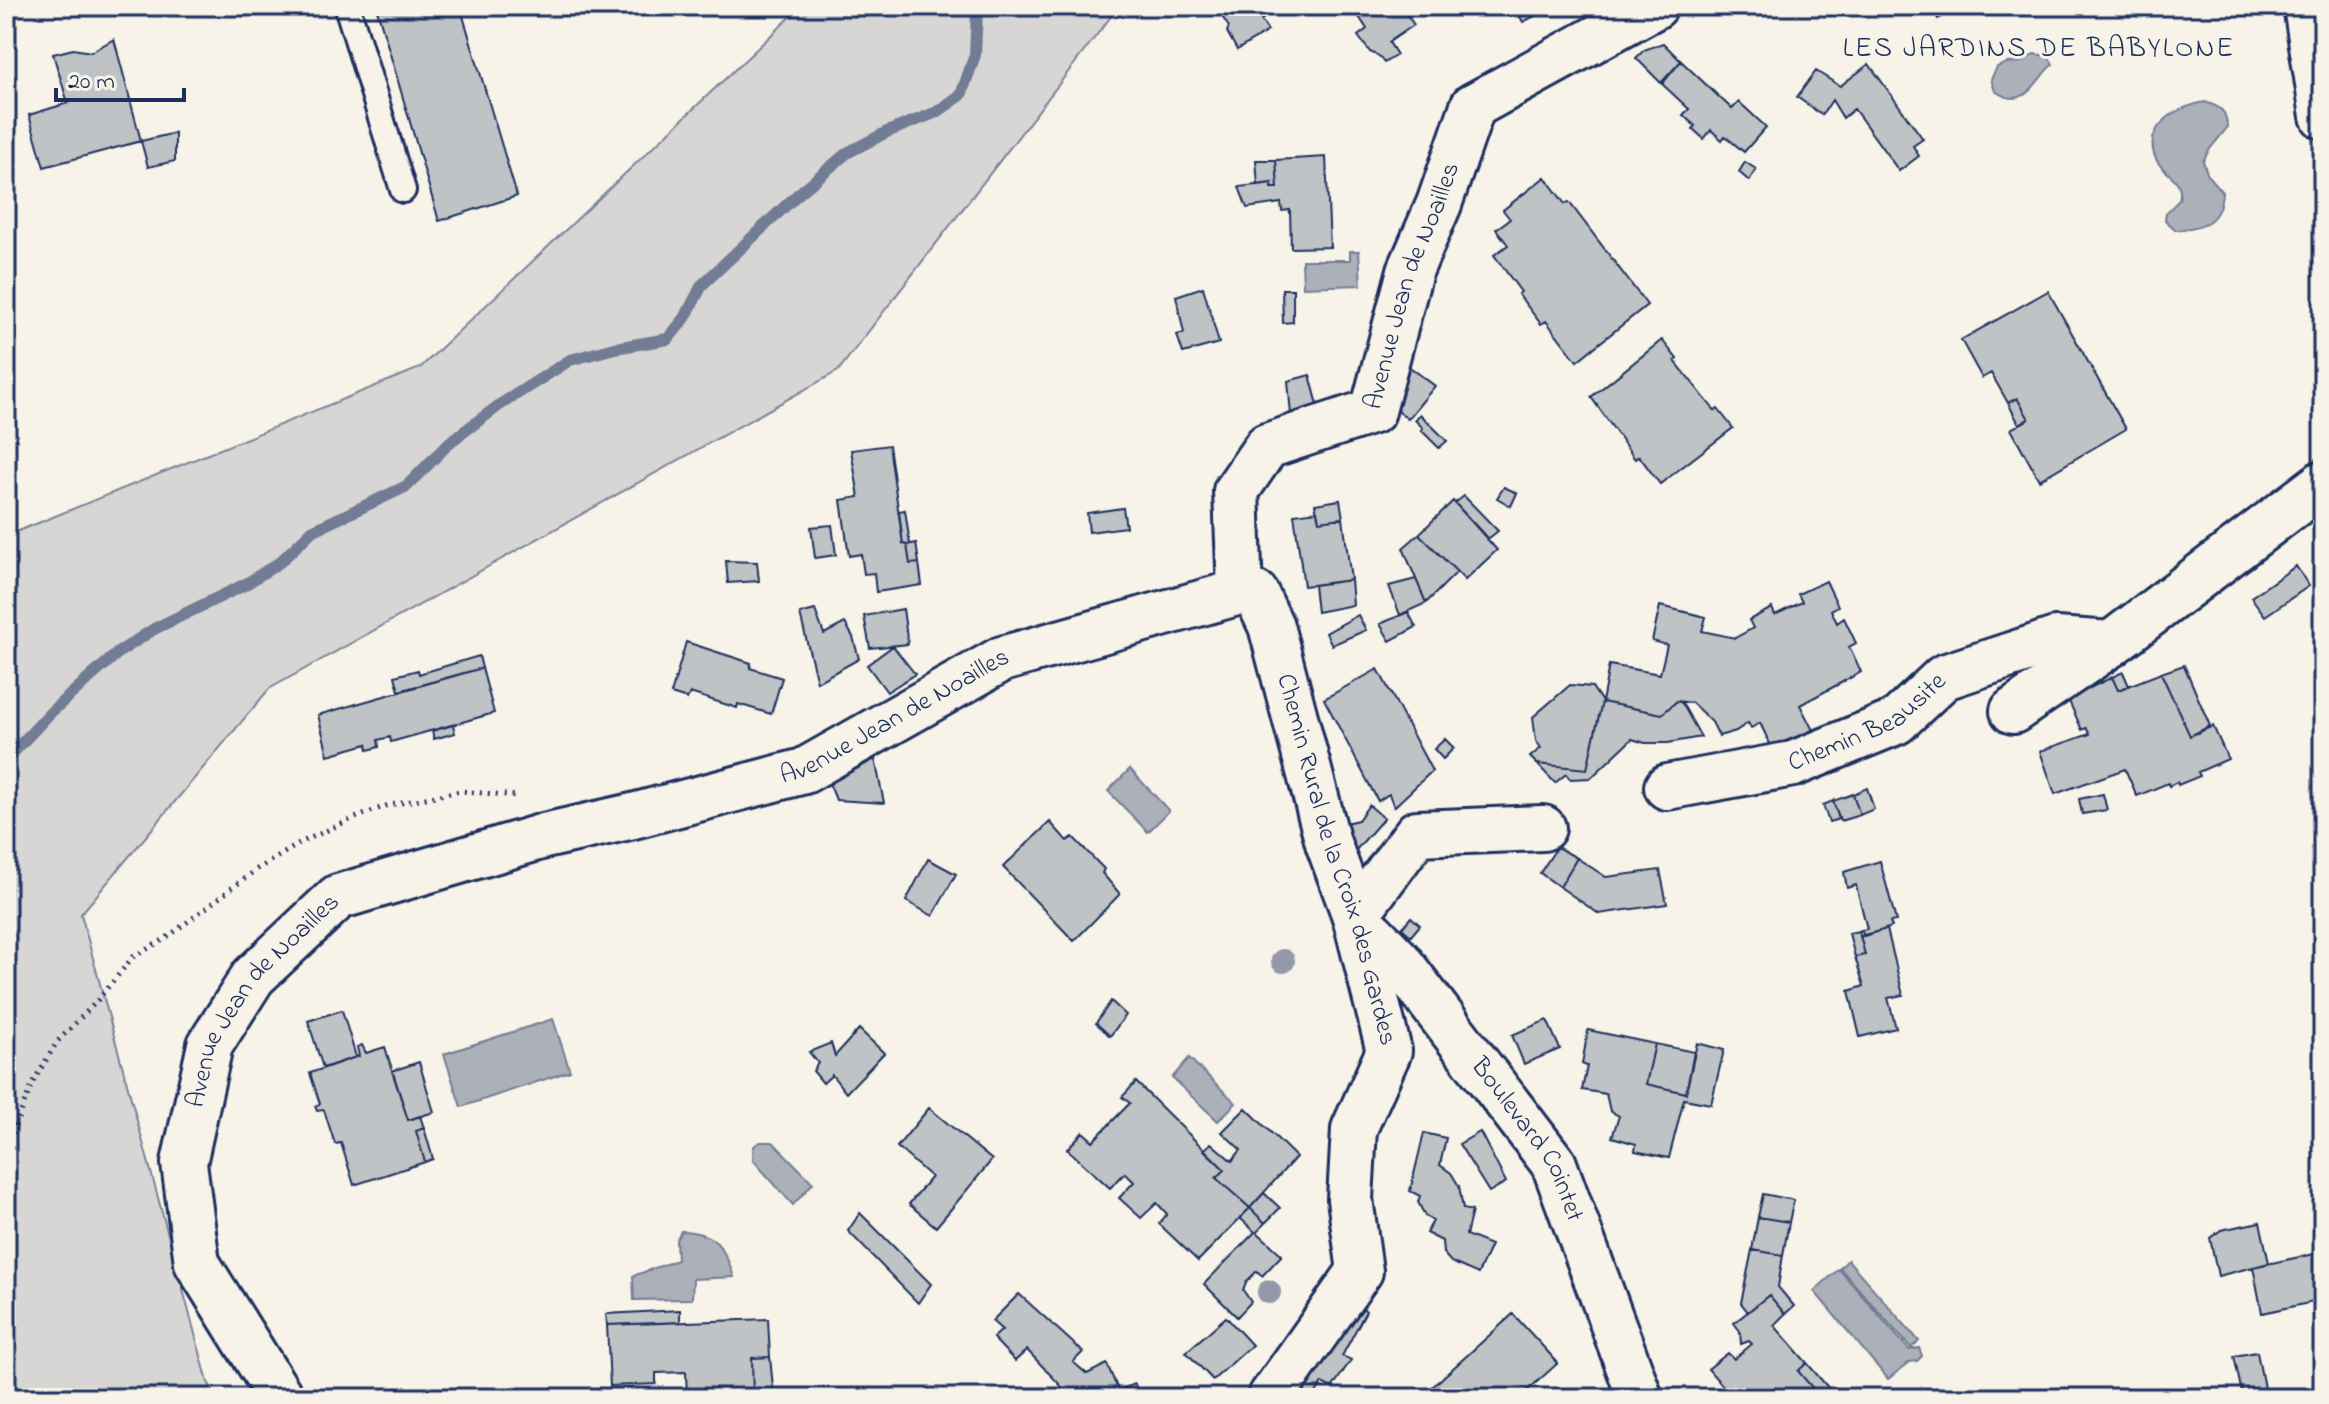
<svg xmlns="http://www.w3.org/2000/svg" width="2329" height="1404" viewBox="0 0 2329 1404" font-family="'Indie Flower',sans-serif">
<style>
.green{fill:#d7d6d4;stroke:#798299;stroke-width:2}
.water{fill:#acb0b9;stroke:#727c95;stroke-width:2}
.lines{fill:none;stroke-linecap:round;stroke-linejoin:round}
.stream{stroke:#727c95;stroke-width:12}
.building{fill:#c0c3c5;stroke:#1b2f5e;stroke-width:2}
.lane-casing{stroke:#1b2f5e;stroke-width:30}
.street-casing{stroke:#1b2f5e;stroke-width:50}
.path{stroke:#1b2f5e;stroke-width:5;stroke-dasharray:2 6;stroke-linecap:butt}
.lane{stroke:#f7f3e8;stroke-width:24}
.street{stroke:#f7f3e8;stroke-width:44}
.tree{fill:#9399a9}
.labels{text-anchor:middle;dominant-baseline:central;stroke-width:6;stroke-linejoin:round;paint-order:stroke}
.street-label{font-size:26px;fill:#1b2f5e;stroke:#f7f3e8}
.neighbourhood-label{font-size:28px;letter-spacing:2px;fill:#1b2f5e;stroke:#f7f3e8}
</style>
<rect width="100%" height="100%" fill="#f7f3e8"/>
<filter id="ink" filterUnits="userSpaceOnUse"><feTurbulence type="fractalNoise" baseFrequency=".0125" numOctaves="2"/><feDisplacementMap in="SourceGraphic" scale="16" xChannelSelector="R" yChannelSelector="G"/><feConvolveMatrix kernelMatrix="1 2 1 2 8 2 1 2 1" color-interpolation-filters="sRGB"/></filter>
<g filter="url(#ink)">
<path class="green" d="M 802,6 L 1119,6 L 838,371 L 269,689 L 81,914 L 208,1382 L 217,1398 L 6,1398 L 6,536 L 420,368 Z"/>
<path class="water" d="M 2034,54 L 2048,56 L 2053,64 C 2036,77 2027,113 1995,91 L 1991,79 L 1997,67 L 2007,63 L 2021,62 Z
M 2205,102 C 2221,107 2227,111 2227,128 L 2209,150 L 2203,161 L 2208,176 L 2222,192 C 2220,223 2204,227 2176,230 L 2165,220 L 2166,213 L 2179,200 C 2185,177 2164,176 2156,159 C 2141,126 2179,106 2205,102 Z
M 1350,251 L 1359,251 L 1361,285 L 1303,287 L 1302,260 L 1350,260 Z
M 1130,769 L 1169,811 L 1148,832 L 1108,791 Z
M 553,1019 L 570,1071 L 461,1107 L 444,1054 Z
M 1189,1058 L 1236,1103 L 1218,1121 L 1172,1078 Z
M 760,1142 L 773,1142 L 813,1183 L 793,1205 L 753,1160 L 754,1146 Z
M 681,1231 C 715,1232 724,1246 734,1277 L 693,1279 L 692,1299 L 634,1300 L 633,1276 L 677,1260 L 676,1240 Z
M 1848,1260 L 1919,1341 L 1911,1348 L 1840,1268 Z
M 1839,1269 L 1909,1350 L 1919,1348 L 1922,1356 L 1917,1361 L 1910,1362 L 1888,1379 L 1814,1291 Z"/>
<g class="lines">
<path class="stream" d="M 6,760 L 52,711 L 119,652 L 154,629 L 246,584 L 280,562 L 312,531 L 407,486 L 450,442 L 501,404 L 570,360 L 615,348 L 668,339 L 685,318 L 702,285 L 796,196 L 847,153 L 887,132 L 937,112 L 961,95 L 975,55 L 977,9 L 979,6"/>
</g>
<path class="building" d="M 376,6 L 460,6 L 517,196 L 439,221 Z
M 1215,6 L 1283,6 L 1261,20 L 1268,31 L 1237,50 L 1227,32 L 1229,27 Z
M 1352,6 L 1401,6 L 1414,25 L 1389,42 L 1397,55 L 1384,63 L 1379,56 L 1370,52 L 1358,36 L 1367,29 Z
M 1514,6 L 1535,6 L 1539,14 L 1523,22 Z
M 1931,6 L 1961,6 L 1938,19 Z
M 114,39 L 141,141 L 44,167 L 29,115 L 68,103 L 53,54 L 73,49 L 91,52 Z
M 1663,43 L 1681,61 L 1662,84 L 1636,58 L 1644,50 Z
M 1681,61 L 1732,109 L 1739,102 L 1766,127 L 1744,152 L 1725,136 L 1722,140 L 1711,130 L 1704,139 L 1693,129 L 1695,126 L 1683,115 L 1689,109 L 1661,83 Z
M 1869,64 L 1923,139 L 1913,146 L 1919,156 L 1899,171 L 1854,109 L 1843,118 L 1832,100 L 1822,115 L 1797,97 L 1816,71 L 1840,86 Z
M 175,133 L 175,161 L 148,167 L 141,141 Z
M 1326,157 L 1330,247 L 1291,248 L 1290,210 L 1282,211 L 1281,203 L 1247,208 L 1239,187 L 1272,183 L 1271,188 L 1278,188 L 1276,160 Z
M 1256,160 L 1276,160 L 1278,188 L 1271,188 L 1272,183 L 1258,185 Z
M 1745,162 L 1756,169 L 1749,181 L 1739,172 Z
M 1545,177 L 1565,204 L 1569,202 L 1647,305 L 1577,361 L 1546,321 L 1541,324 L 1518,294 L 1521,292 L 1494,255 L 1508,245 L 1496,229 L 1510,219 L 1503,210 Z
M 1203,287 L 1219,343 L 1183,353 L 1177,335 L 1184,333 L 1176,296 Z
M 1282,289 L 1293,289 L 1293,322 L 1283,323 Z
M 2048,291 L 2126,429 L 2039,480 L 2011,429 L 2029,419 L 2017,398 L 2008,403 L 1991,373 L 1982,378 L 1961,340 Z
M 1662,340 L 1677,359 L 1675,361 L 1715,411 L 1718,409 L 1733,428 L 1660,484 L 1639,456 L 1635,459 L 1591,397 Z
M 1395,356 L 1435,386 L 1408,419 L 1389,403 Z
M 1310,375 L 1318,405 L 1291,415 L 1288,381 Z
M 2017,398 L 2029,419 L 2019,424 L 2008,403 Z
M 1420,414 L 1447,441 L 1439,448 L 1421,430 L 1423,428 L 1415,420 Z
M 889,445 L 903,544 L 907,545 L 910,564 L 919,563 L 922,585 L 876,592 L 874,573 L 864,574 L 861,554 L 849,556 L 841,500 L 859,497 L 851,450 Z
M 1504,487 L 1517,493 L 1511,506 L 1497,498 Z
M 1464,496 L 1498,531 L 1488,539 L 1455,503 Z
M 1340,500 L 1343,518 L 1319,521 L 1315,504 Z
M 1453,501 L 1497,550 L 1465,580 L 1419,534 Z
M 1123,508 L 1126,527 L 1089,532 L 1087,513 Z
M 905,510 L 910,544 L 907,545 L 903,544 L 899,511 Z
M 1317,511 L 1319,521 L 1343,518 L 1351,580 L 1304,586 L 1294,514 Z
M 832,525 L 836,555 L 815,558 L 811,527 Z
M 1419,534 L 1457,572 L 1426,603 L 1403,548 Z
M 916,543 L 919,563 L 910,564 L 907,545 Z
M 726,561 L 757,562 L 759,581 L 728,583 Z
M 2296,566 L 2309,586 L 2265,616 L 2251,597 Z
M 1416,579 L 1426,603 L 1400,615 L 1389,586 Z
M 1351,580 L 1353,605 L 1317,612 L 1314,585 Z
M 1826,581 L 1838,606 L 1831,610 L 1837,623 L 1844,618 L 1856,643 L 1849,647 L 1861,672 L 1800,705 L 1817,738 L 1772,748 L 1760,723 L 1751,728 L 1748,723 L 1736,731 L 1719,736 L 1712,722 L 1692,703 L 1677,701 L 1662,714 L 1602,702 L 1609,665 L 1660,674 L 1667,645 L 1652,641 L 1660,606 L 1706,617 L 1702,631 L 1735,638 L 1753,628 L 1749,620 L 1772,608 L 1775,615 L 1802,602 L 1798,594 Z
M 903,609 L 908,644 L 870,648 L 864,616 Z
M 815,610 L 824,634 L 845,623 L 853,637 L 859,659 L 817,682 L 800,614 Z
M 1408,612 L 1416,627 L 1390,641 L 1380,624 Z
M 1358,615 L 1366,630 L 1332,645 L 1326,633 Z
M 686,642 L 751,663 L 750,668 L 782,678 L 771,714 L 738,704 L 737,708 L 690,693 L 687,699 L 671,694 Z
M 893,646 L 915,674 L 887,692 L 867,665 Z
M 479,656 L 482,668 L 399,691 L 395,676 L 418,670 L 419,674 Z
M 2184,665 L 2210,726 L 2190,736 L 2161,673 Z
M 482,668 L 494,713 L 391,742 L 390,737 L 378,740 L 379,747 L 368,750 L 367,744 L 328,755 L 318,715 Z
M 1378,669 L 1432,771 L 1394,807 L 1389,794 L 1378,801 L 1324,699 Z
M 2123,672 L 2129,686 L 2118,690 L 2112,677 Z
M 2161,673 L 2190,736 L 2213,726 L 2228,759 L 2198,772 L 2200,776 L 2178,785 L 2177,782 L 2169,786 L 2168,783 L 2137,796 L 2125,769 L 2055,794 L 2040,751 L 2090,734 L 2086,728 L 2082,730 L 2068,699 L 2112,677 L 2118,690 Z
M 1570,685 L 1592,687 L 1602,702 L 1587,769 L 1537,764 L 1530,757 L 1541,748 L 1536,741 L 1533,717 Z
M 1677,701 L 1682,703 L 1701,737 L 1668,743 L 1645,743 L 1632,739 L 1591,778 L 1570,779 L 1566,774 L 1555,783 L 1537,764 L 1587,769 L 1602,702 L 1662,714 Z
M 453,725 L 455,733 L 434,739 L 432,731 Z
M 1445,739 L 1454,748 L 1443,759 L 1434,749 Z
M 875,759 L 884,803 L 836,800 L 829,783 Z
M 1867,788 L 1874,809 L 1860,815 L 1853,794 Z
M 1853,794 L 1860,815 L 1840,821 L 1833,801 Z
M 2103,794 L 2107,810 L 2082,814 L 2079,799 Z
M 1833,801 L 1839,819 L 1829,822 L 1823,805 Z
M 1369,805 L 1384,818 L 1349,858 L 1340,824 L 1358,820 Z
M 1050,822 L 1067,841 L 1073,837 L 1104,869 L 1102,873 L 1120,894 L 1074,941 L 1003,867 Z
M 1557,847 L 1577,858 L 1560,887 L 1540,873 Z
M 1577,858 L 1606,877 L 1660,870 L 1667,904 L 1599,914 L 1560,887 Z
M 928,859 L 956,874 L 933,916 L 906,901 Z
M 1880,861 L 1896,921 L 1890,922 L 1892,927 L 1864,936 L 1861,930 L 1867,929 L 1856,885 L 1847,888 L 1844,872 Z
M 1411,917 L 1420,925 L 1411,936 L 1402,928 Z
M 1887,929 L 1903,995 L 1888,998 L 1896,1028 L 1860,1037 L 1849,991 L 1864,986 L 1855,957 L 1865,955 L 1860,936 Z
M 1859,931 L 1865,955 L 1855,957 L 1849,933 Z
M 1111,1001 L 1126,1015 L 1110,1036 L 1096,1023 Z
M 342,1010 L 356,1057 L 323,1068 L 308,1021 Z
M 1547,1020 L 1560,1049 L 1524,1064 L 1512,1035 Z
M 859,1029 L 884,1053 L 846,1093 L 832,1075 L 823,1083 L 813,1071 L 818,1063 L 809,1052 L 831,1043 L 835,1056 Z
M 1588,1030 L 1655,1044 L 1646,1084 L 1686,1093 L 1697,1043 L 1724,1050 L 1711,1104 L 1684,1099 L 1669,1158 L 1635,1151 L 1636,1144 L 1612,1137 L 1619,1116 L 1610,1111 L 1606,1094 L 1582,1090 L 1587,1066 L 1582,1064 Z
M 1655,1044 L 1694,1052 L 1686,1093 L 1646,1084 Z
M 362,1045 L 366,1053 L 385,1047 L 408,1120 L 420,1116 L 424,1128 L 416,1131 L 425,1162 L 354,1185 L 341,1143 L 335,1144 L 324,1110 L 317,1111 L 315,1106 L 320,1104 L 310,1073 L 359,1056 L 357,1047 Z
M 419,1062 L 434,1112 L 408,1120 L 392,1071 Z
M 1136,1082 L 1225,1170 L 1216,1178 L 1250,1208 L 1198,1261 L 1159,1224 L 1167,1214 L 1157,1203 L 1141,1218 L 1119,1198 L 1134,1182 L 1125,1173 L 1110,1188 L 1067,1149 L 1083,1132 L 1093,1141 L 1130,1103 L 1122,1097 Z
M 929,1108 L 992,1160 L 936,1227 L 909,1204 L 931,1177 L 897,1147 Z
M 1246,1108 L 1296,1157 L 1250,1208 L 1216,1178 L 1225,1170 L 1204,1150 L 1211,1143 L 1232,1161 L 1241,1150 L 1222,1132 Z
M 424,1128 L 433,1159 L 425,1162 L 416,1131 Z
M 1480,1132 L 1506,1182 L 1489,1192 L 1459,1144 Z
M 1424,1133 L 1446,1138 L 1440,1165 L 1451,1173 L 1459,1186 L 1463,1209 L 1472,1211 L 1466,1235 L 1491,1245 L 1478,1274 L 1451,1262 L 1443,1253 L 1442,1241 L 1426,1233 L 1433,1221 L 1425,1216 L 1418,1202 L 1420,1196 L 1410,1191 Z
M 1264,1193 L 1280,1208 L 1265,1223 L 1250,1208 Z
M 1763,1194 L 1794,1200 L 1789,1222 L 1758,1217 Z
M 1250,1208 L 1265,1223 L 1257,1232 L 1282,1255 L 1262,1276 L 1257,1271 L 1247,1281 L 1243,1290 L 1251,1302 L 1237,1317 L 1204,1284 L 1255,1232 L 1240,1218 Z
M 860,1213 L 931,1284 L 918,1303 L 848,1231 Z
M 1758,1217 L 1789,1222 L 1783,1255 L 1752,1250 Z
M 2260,1222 L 2269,1263 L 2218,1276 L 2210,1238 L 2221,1230 Z
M 1752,1250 L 1783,1255 L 1778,1287 L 1794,1306 L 1785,1314 L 1769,1295 L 1748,1312 L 1741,1303 Z
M 2323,1252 L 2323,1300 L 2262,1313 L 2253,1267 Z
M 1019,1294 L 1083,1352 L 1073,1362 L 1087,1374 L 1107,1364 L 1118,1390 L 1135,1384 L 1140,1398 L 1067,1398 L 1063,1388 L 1027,1350 L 1015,1361 L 993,1338 L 1002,1330 L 992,1321 Z
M 1769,1295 L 1785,1314 L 1774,1325 L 1807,1363 L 1798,1371 L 1821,1398 L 1733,1398 L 1708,1369 L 1728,1353 L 1734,1359 L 1752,1344 L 1749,1341 L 1741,1344 L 1740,1331 L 1734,1323 Z
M 1358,1304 L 1366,1311 L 1342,1356 L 1351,1360 L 1332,1388 L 1322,1383 L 1313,1398 L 1303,1398 L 1296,1394 Z
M 680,1310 L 680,1322 L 607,1325 L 606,1314 Z
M 1513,1314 L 1558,1363 L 1519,1398 L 1420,1398 Z
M 1226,1317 L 1252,1345 L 1213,1380 L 1186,1352 Z
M 768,1319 L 770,1357 L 752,1358 L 753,1398 L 687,1398 L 686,1372 L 656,1373 L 656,1384 L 610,1386 L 607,1325 Z
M 2257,1352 L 2266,1398 L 2243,1398 L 2234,1356 Z
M 770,1357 L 774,1398 L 753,1398 L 752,1358 Z
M 1807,1363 L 1837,1398 L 1821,1398 L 1798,1371 Z"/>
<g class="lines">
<defs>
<path id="lane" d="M 347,6 L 403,190"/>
<g id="street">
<path d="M 2306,6 L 2323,116"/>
<path id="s1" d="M 1240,592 L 1256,594 L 1271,626 L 1328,843 L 1355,916 L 1389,1051 L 1354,1129 L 1350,1199 L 1360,1271 L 1270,1398"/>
<path d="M 2013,711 L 2111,644 L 2323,483"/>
<path id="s2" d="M 1667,787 L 1793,764 L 1896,722 L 1944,677 L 2056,640 L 2111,644"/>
<path id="s3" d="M 1355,916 L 1399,961 L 1554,1164 L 1640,1398"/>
<path d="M 1355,916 L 1417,833 L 1543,828"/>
<path id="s4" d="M 281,1398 L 197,1263 L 184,1163 L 210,1045 L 253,977 L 338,897 L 544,836 L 633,816 L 804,771 L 1002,659 L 1240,592 L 1236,491 L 1267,446 L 1373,411 L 1410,271 L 1439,204 L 1473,106 L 1655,6"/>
</g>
</defs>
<use href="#lane" class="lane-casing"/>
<use href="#street" class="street-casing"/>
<path class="path" d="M 6,1165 L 13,1131 L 33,1082 L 57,1042 L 96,1002 L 133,957 L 165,939 L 257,869 L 304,841 L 345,822 L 386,806 L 460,791 L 517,796"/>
<use href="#lane" class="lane"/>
<use href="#street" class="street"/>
</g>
<g class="tree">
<circle cx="1283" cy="961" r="12"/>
<circle cx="1269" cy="1292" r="12"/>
</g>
</g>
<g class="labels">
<g class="street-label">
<text stroke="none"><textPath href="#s4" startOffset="1934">Avenue Jean de Noailles</textPath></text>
<text stroke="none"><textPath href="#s4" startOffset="1166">Avenue Jean de Noailles</textPath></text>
<text stroke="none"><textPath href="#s2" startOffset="214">Chemin Beausite</textPath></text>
<text stroke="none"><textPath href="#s1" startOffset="294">Chemin Rural de la Croix des Gardes</textPath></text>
<text stroke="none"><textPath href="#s4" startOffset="446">Avenue Jean de Noailles</textPath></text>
<text stroke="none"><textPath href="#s3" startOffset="284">Boulevard Cointet</textPath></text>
</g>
<g class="neighbourhood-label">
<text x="2039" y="49">LES JARDINS DE BABYLONE</text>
</g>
</g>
<rect width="2329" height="1404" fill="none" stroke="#f7f3e8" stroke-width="32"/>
<rect x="16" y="16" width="2297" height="1372" fill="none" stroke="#1b2f5e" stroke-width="3" filter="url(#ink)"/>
<path d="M56 88v12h128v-12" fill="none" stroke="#1b2f5e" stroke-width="4"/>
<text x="68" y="88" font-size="24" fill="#1b2f5e" stroke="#f7f3e8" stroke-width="6" paint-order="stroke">20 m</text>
</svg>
